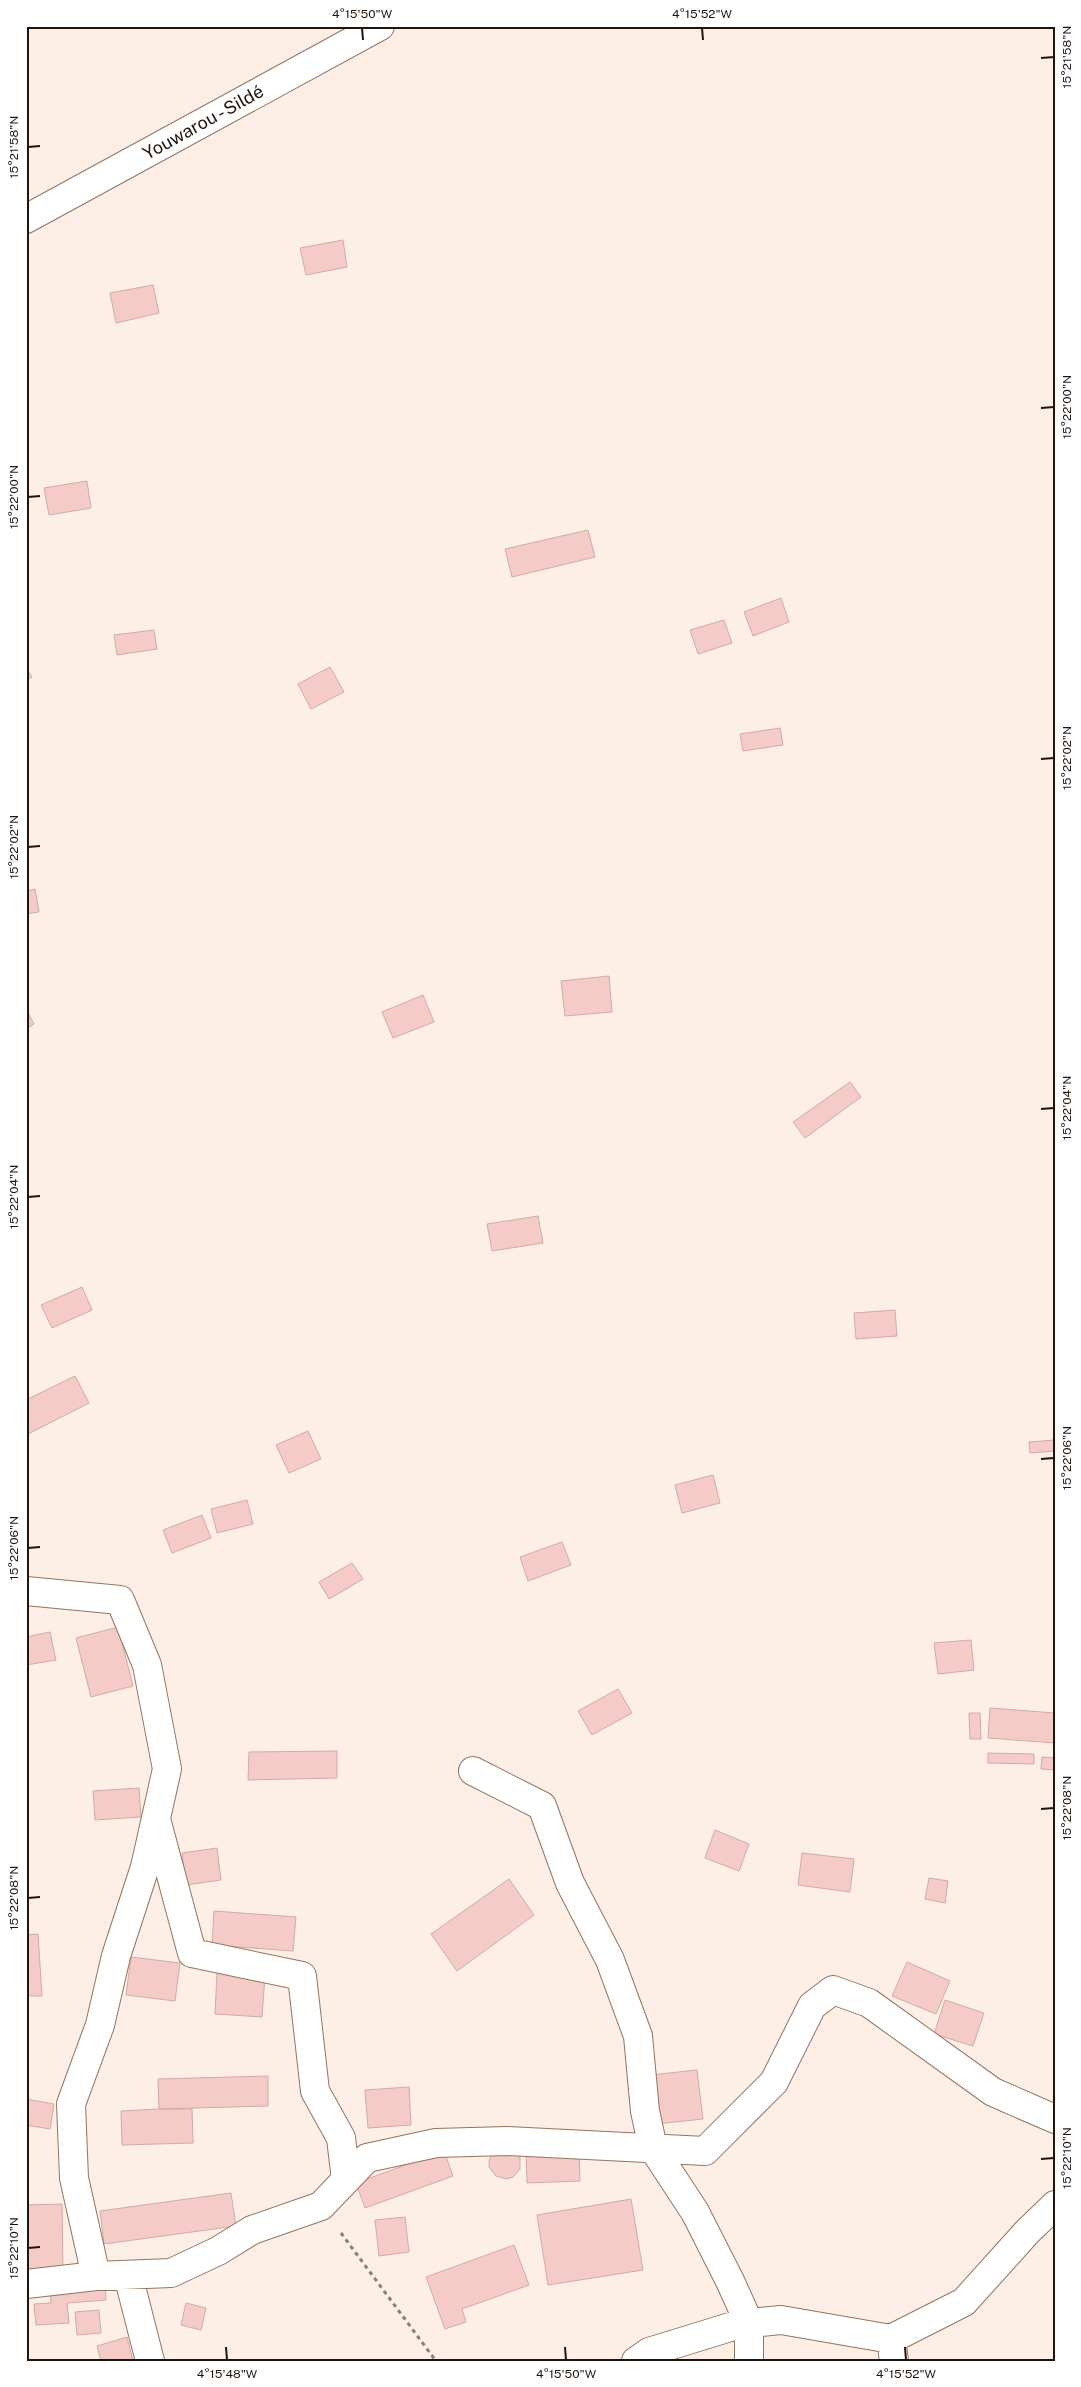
<svg xmlns="http://www.w3.org/2000/svg" width="1081" height="2387" viewBox="0 0 1081 2387" font-family="'Public Sans',sans-serif">
<style>
.building{fill:#f4cbc6;stroke:#d2aaa6}
.lines{fill:none;stroke-linecap:round;stroke-linejoin:round}
.street-casing{stroke:#917560;stroke-width:30}
.secondary-casing{stroke:#917560;stroke-width:30}
.path{stroke:#8b7f76;stroke-width:3;stroke-dasharray:4 4;stroke-linecap:butt}
.street{stroke:#fff;stroke-width:28}
.secondary{stroke:#fff;stroke-width:28}
.ticks{fill:none;stroke:#20150d;stroke-width:2}
.labels{text-anchor:middle;dominant-baseline:central;stroke-width:5;stroke-linejoin:round;paint-order:stroke}
.street-label{font-size:18px;fill:#20150d;stroke:#fff}
.neatline{fill:none;stroke:#20150d;stroke-width:2}
.ticks-label{font-size:12px;text-anchor:middle;fill:#20150d}
</style>
<rect width="100%" height="100%" fill="#fdefe6"/>
<path class="building" d="M 343,240 L 347,267 L 306,275 L 300,248 Z
M 153,285 L 159,313 L 116,323 L 110,293 Z
M 87,481 L 91,508 L 49,515 L 44,488 Z
M 588,530 L 595,557 L 512,577 L 505,549 Z
M 781,598 L 789,622 L 753,636 L 744,612 Z
M 724,620 L 732,643 L 698,654 L 690,630 Z
M 154,630 L 157,649 L 117,655 L 114,635 Z
M 330,667 L 344,692 L 311,709 L 298,684 Z
M 26,668 L 32,677 L 26,680 Z
M 780,728 L 783,745 L 743,751 L 740,734 Z
M 35,889 L 39,912 L 26,914 L 26,891 Z
M 609,976 L 612,1012 L 565,1016 L 561,981 Z
M 423,995 L 434,1022 L 393,1038 L 382,1012 Z
M 26,1009 L 34,1024 L 26,1029 Z
M 850,1082 L 861,1097 L 805,1138 L 793,1122 Z
M 538,1216 L 543,1243 L 492,1251 L 487,1224 Z
M 82,1287 L 92,1310 L 52,1328 L 41,1305 Z
M 895,1310 L 897,1336 L 856,1339 L 854,1313 Z
M 75,1376 L 89,1403 L 26,1435 L 26,1400 Z
M 308,1431 L 321,1459 L 289,1473 L 276,1445 Z
M 1055,1440 L 1055,1451 L 1030,1453 L 1029,1442 Z
M 713,1475 L 720,1503 L 682,1513 L 675,1485 Z
M 247,1500 L 253,1524 L 217,1533 L 211,1509 Z
M 202,1515 L 211,1538 L 172,1553 L 163,1530 Z
M 562,1542 L 571,1565 L 528,1581 L 520,1557 Z
M 352,1563 L 363,1579 L 329,1599 L 319,1582 Z
M 118,1627 L 133,1686 L 91,1697 L 76,1638 Z
M 50,1632 L 56,1660 L 26,1665 L 26,1637 Z
M 971,1640 L 974,1670 L 938,1674 L 934,1643 Z
M 618,1689 L 632,1713 L 592,1735 L 578,1711 Z
M 990,1708 L 1055,1713 L 1055,1743 L 988,1738 Z
M 969,1713 L 980,1713 L 981,1739 L 970,1739 Z
M 337,1751 L 337,1778 L 248,1780 L 249,1752 Z
M 988,1753 L 1034,1754 L 1034,1764 L 988,1763 Z
M 1042,1757 L 1055,1758 L 1055,1770 L 1041,1769 Z
M 139,1788 L 141,1817 L 95,1820 L 93,1791 Z
M 715,1830 L 749,1844 L 739,1871 L 705,1858 Z
M 217,1848 L 221,1880 L 186,1885 L 182,1853 Z
M 802,1853 L 854,1859 L 850,1892 L 798,1885 Z
M 929,1878 L 948,1881 L 945,1903 L 925,1899 Z
M 509,1879 L 534,1915 L 457,1971 L 431,1934 Z
M 214,1911 L 296,1917 L 293,1951 L 212,1945 Z
M 38,1934 L 42,1996 L 26,1996 L 26,1935 Z
M 131,1957 L 180,1963 L 175,2001 L 126,1995 Z
M 907,1962 L 950,1981 L 936,2014 L 892,1996 Z
M 217,1973 L 265,1975 L 262,2017 L 215,2014 Z
M 945,2000 L 984,2013 L 973,2046 L 934,2034 Z
M 697,2070 L 703,2119 L 647,2125 L 641,2076 Z
M 268,2076 L 268,2106 L 159,2109 L 158,2079 Z
M 409,2087 L 411,2125 L 368,2128 L 365,2090 Z
M 26,2099 L 54,2104 L 50,2129 L 26,2125 Z
M 159,2109 L 192,2109 L 193,2143 L 122,2145 L 121,2111 Z
M 444,2151 L 453,2176 L 365,2208 L 356,2183 Z
M 493,2151 L 520,2154 L 520,2169 L 513,2177 L 507,2179 L 496,2176 L 489,2167 L 489,2161 Z
M 579,2151 L 580,2181 L 527,2183 L 526,2152 Z
M 231,2193 L 236,2226 L 104,2244 L 100,2211 Z
M 631,2199 L 643,2270 L 548,2285 L 537,2215 Z
M 62,2204 L 63,2272 L 26,2272 L 26,2205 Z
M 405,2217 L 409,2252 L 379,2256 L 375,2220 Z
M 514,2245 L 529,2285 L 462,2309 L 466,2322 L 445,2329 L 426,2277 Z
M 105,2284 L 106,2300 L 67,2303 L 69,2323 L 36,2325 L 34,2304 L 51,2303 L 50,2288 Z
M 186,2303 L 206,2308 L 201,2330 L 181,2325 Z
M 99,2310 L 101,2333 L 77,2335 L 75,2312 Z
M 127,2337 L 133,2361 L 101,2361 L 97,2346 Z"/>
<g class="lines">
<defs>
<path id="street" d="M 473,1771 L 542,1806 L 570,1883 L 610,1960 L 638,2036 L 645,2111 L 653,2148 L 695,2212 L 730,2281 L 749,2323 L 749,2361
M 156,1819 L 192,1953 L 302,1976 L 315,2091 L 341,2138 L 346,2180
M 128,2275 L 150,2361
M 26,2284 L 96,2276 L 171,2273 L 218,2251 L 252,2230 L 321,2206 L 367,2158 L 436,2143 L 507,2141 L 705,2151 L 774,2082 L 812,2006 L 833,1990 L 869,2003 L 993,2092 L 1055,2119
M 891,2339 L 964,2302 L 1027,2232 L 1055,2205
M 636,2361 L 649,2352 L 740,2324 L 781,2320 L 891,2339 L 894,2361"/>
<path id="secondary" d="M 26,219 L 380,26
M 26,1591 L 120,1600 L 147,1665 L 167,1769 L 145,1867 L 116,1956 L 100,2025 L 71,2104 L 74,2178 L 96,2276"/>
</defs>
<use href="#street" class="street-casing"/>
<use href="#secondary" class="secondary-casing"/>
<path class="path" d="M 341,2233 L 436,2361"/>
<use href="#street" class="street"/>
<use href="#secondary" class="secondary"/>
</g>
<path class="ticks" d="M 362,28 L 363,40M 702,28 L 703,40M 1041,58 L 1054,57M 28,147 L 40,146M 1041,408 L 1054,407M 28,497 L 40,496M 1041,759 L 1054,758M 28,847 L 40,846M 1041,1109 L 1054,1108M 28,1197 L 40,1196M 1041,1459 L 1054,1458M 28,1548 L 40,1547M 1041,1809 L 1054,1808M 28,1898 L 40,1897M 1041,2159 L 1054,2158M 28,2248 L 40,2247M 226,2347 L 227,2360M 565,2347 L 566,2360M 905,2347 L 906,2360"/>
<g class="labels">
<g class="street-label">
<text transform="translate(203 122) rotate(-29)">Youwarou - Sildé</text>
</g>
</g>
<rect width="1081" height="2387" fill="none" stroke="#ffffff" stroke-width="55"/>
<rect x="28" y="28" width="1026" height="2332" class="neatline"/>
<g class="ticks-label">
<text x="362" y="18">4°15'50"W</text>
<text x="702" y="18">4°15'52"W</text>
<text transform="translate(1067 57) rotate(-90)" y="4">15°21'58"N</text>
<text transform="translate(14 147) rotate(-90)" y="4">15°21'58"N</text>
<text transform="translate(1067 407) rotate(-90)" y="4">15°22'00"N</text>
<text transform="translate(14 497) rotate(-90)" y="4">15°22'00"N</text>
<text transform="translate(1067 758) rotate(-90)" y="4">15°22'02"N</text>
<text transform="translate(14 847) rotate(-90)" y="4">15°22'02"N</text>
<text transform="translate(1067 1108) rotate(-90)" y="4">15°22'04"N</text>
<text transform="translate(14 1197) rotate(-90)" y="4">15°22'04"N</text>
<text transform="translate(1067 1458) rotate(-90)" y="4">15°22'06"N</text>
<text transform="translate(14 1548) rotate(-90)" y="4">15°22'06"N</text>
<text transform="translate(1067 1808) rotate(-90)" y="4">15°22'08"N</text>
<text transform="translate(14 1898) rotate(-90)" y="4">15°22'08"N</text>
<text transform="translate(1067 2158) rotate(-90)" y="4">15°22'10"N</text>
<text transform="translate(14 2248) rotate(-90)" y="4">15°22'10"N</text>
<text x="227" y="2378">4°15'48"W</text>
<text x="566" y="2378">4°15'50"W</text>
<text x="906" y="2378">4°15'52"W</text>
</g>
</svg>
